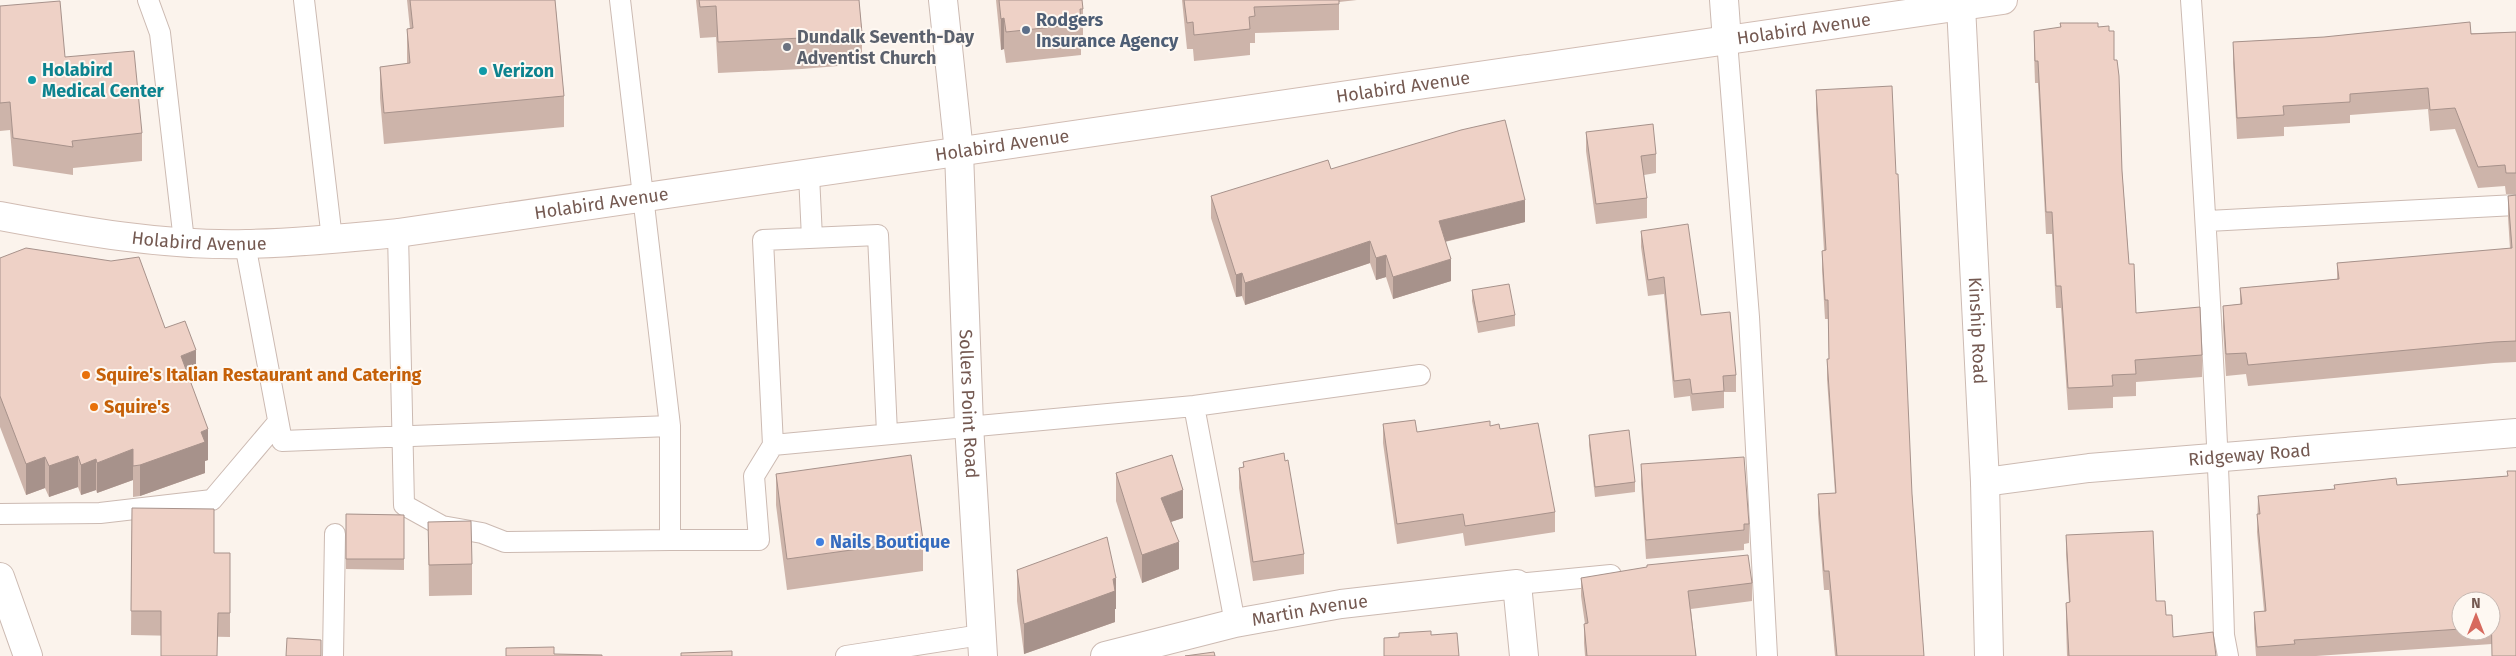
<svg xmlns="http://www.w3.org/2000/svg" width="2516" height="656" viewBox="0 0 2516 656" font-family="'Fira Sans',sans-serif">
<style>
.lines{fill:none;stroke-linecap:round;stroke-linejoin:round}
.service-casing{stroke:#ccbab2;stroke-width:22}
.minor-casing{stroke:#ccbab2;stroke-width:30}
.tertiary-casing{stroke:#ccbab2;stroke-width:30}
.secondary-casing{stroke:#d1bcb3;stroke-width:30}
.service{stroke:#fff;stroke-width:20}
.minor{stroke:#fff;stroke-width:28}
.tertiary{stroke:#fff;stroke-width:28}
.secondary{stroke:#fff;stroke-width:28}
.wall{fill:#cdb4aa;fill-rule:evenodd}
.shaded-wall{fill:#a7928b}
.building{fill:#eed1c6;stroke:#a7928b}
.service-dot{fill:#5c6f8a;stroke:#fef8f2;stroke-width:2}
.worship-dot{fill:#6b7280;stroke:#fef8f2;stroke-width:2}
.culture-dot{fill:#0f9aa8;stroke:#fef8f2;stroke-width:2}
.food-dot{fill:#e8710a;stroke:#fef8f2;stroke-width:2}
.shop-dot{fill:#3f7fe0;stroke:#fef8f2;stroke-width:2}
.labels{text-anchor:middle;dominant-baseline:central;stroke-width:4;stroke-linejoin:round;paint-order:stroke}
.service-label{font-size:18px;font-weight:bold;fill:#4e5e75;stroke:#fef8f2;text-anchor:start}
.street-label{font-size:18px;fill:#745951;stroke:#fef8f2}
.worship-label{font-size:18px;font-weight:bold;fill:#5b616d;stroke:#fef8f2;text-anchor:start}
.culture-label{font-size:18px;font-weight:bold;fill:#0d838f;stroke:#fef8f2;text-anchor:start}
.food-label{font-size:18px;font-weight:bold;fill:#c56008;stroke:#fef8f2;text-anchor:start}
.shop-label{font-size:18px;font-weight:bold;fill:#366cbe;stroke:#fef8f2;text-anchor:start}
</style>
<rect width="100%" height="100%" fill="#fbf3ec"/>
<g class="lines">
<defs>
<path id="service" d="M 148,0 L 160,33 L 184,241
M 304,0 L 332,239
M 2191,0 C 2206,212 2218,423 2224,635 L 2228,656
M 1727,41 L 1749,317 L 1767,656
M 809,175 L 812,238
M 2208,221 L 2516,205
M 398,233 L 404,505 L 442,526 L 482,533 L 505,542 L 670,540 L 670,426
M 245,244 L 282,441 L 670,426 L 620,0
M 1194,406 L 1235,623
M 773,445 L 763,240 L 878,235 L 887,433
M 0,514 L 100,513 L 212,500 L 278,422
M 670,540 L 759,540 L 754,476 L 773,445 L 1194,406 L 1420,375
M 1517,584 L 1611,575
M 333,656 L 335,534
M 846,656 L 981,635"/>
<g id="minor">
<path d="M 943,0 L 959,152"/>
<path d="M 1724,0 L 1727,41"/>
<path id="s1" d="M 1961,6 L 1985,482 L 1989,656"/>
<path id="s2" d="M 1985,482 L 2089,468 L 2516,433"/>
<path d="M 0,577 L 28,656"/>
<path id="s3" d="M 1105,656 L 1235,623 L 1341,604 L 1517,584 L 1524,656"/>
</g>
<g id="tertiary">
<path id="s4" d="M 959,152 L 969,425 L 983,656"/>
</g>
<g id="secondary">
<path id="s5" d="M 0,216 C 80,231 164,246 246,244 C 297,243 347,238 398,233 L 2003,0"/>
</g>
</defs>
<use href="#service" class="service-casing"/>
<use href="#minor" class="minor-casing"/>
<use href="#tertiary" class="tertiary-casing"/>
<use href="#secondary" class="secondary-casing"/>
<use href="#service" class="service"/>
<use href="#minor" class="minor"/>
<use href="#tertiary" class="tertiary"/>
<use href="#secondary" class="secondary"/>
</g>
<path class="wall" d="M 407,0 L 555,0 L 564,96 L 564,127 L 384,144 L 380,98 L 380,67 L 407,64 L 407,29 L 410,29 Z
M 696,0 L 859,0 L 862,33 L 862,64 L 802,69 L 718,73 L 716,37 L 700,38 Z
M 996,0 L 1082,0 L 1083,9 L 1083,40 L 1081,40 L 1081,55 L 1006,63 L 1004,49 L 1001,50 Z
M 1182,0 L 1357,0 L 1339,2 L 1339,30 L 1255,33 L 1255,43 L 1250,43 L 1250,55 L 1194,61 L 1193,49 L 1187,49 Z
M 0,6 L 65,57 L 142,133 L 142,161 L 73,168 L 73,175 L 13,166 L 10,130 L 0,131 Z
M 2060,23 L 2098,27 L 2114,60 L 2129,264 L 2136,313 L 2202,355 L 2202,377 L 2136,382 L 2136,396 L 2113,397 L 2113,408 L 2068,410 L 2061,308 L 2056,308 L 2052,234 L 2046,234 L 2038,83 L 2035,83 L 2034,53 L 2034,31 L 2060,28 Z
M 2516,32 L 2516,194 L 2506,194 L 2505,186 L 2478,188 L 2455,129 L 2430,131 L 2428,109 L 2350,115 L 2350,123 L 2284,127 L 2284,136 L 2237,139 L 2233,63 L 2233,42 L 2324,37 Z
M 1816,90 L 1912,494 L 1924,656 L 1835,656 L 1829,590 L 1824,590 L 1818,514 L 1818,494 L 1835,493 L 1827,379 L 1827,359 L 1829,359 L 1828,319 L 1825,319 L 1822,270 L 1822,251 L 1824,251 L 1816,110 Z
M 1586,132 L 1656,154 L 1656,173 L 1644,175 L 1647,198 L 1647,218 L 1596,224 L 1586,151 Z
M 2516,195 L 2516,362 L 2494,363 L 2248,386 L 2246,374 L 2226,376 L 2223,327 L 2223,306 L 2240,304 L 2240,288 L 2337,279 L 2337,263 L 2510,249 L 2508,217 L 2508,196 Z
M 1211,196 L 1525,222 L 1445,242 L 1451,281 L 1393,299 L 1386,277 L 1376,280 L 1370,263 L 1245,305 L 1242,296 L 1236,297 L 1211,218 Z
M 1641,231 L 1701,315 L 1736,375 L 1736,392 L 1724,392 L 1724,408 L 1692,411 L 1690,396 L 1674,398 L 1664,294 L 1648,296 L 1641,247 Z
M 0,258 L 111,261 L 165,328 L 196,381 L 191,383 L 208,460 L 205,461 L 205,473 L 140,496 L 133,497 L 133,480 L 97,493 L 96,490 L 81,495 L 78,487 L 49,497 L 45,488 L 26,495 L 0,427 Z
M 1472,290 L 1515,315 L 1515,326 L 1478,333 L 1472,301 Z
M 1383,424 L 1417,432 L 1490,426 L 1500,429 L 1555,512 L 1555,532 L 1465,546 L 1463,533 L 1397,544 L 1383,443 Z
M 1589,435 L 1635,482 L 1635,492 L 1595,497 L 1589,445 Z
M 1243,462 L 1304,554 L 1304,574 L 1253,581 L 1239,488 L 1239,468 L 1243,467 Z
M 1641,464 L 1749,524 L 1749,543 L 1744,544 L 1744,550 L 1646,559 L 1641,484 Z
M 2516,471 L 2492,644 L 2316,656 L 2256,656 L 2254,629 L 2254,612 L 2264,611 L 2257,532 L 2258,496 L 2334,489 L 2334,485 L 2397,485 L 2507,476 ZM 2461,601 L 2491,601 L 2491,631 L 2461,631 Z
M 1116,473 L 1183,518 L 1171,522 L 1179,569 L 1142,583 L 1116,501 Z
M 776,474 L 923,540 L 923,571 L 787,590 L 776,505 Z
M 132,508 L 214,553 L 230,553 L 230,637 L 131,635 Z
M 346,514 L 404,515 L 404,570 L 346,569 Z
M 428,522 L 472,564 L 472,595 L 429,596 Z
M 2066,535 L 2156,601 L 2166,615 L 2173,637 L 2216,656 L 2067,656 L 2066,622 L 2066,603 L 2069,602 L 2066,554 Z
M 1017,570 L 1116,609 L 1115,609 L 1115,622 L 1024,654 L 1017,601 Z
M 1581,578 L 1752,583 L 1752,601 L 1691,609 L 1696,656 L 1585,656 L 1584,643 L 1584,624 L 1585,624 L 1581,596 Z"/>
<path class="shaded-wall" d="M 1004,18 L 1004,49 L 1001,50 L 1001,19 Z
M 1525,200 L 1525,222 L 1439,243 L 1439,221 Z
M 1370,241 L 1370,263 L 1245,305 L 1245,283 Z
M 1386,255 L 1386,277 L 1376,280 L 1376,258 Z
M 1451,259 L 1451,281 L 1393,299 L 1393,277 Z
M 1242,273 L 1242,296 L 1236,297 L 1236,275 Z
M 196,350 L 196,381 L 181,387 L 181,356 Z
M 208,429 L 208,460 L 205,461 L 205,473 L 140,496 L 140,465 L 201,432 Z
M 133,449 L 133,480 L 97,493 L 97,463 Z
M 78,456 L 78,487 L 49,497 L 49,466 Z
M 45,457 L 45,488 L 26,495 L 26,464 Z
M 96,459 L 96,490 L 81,495 L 81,465 Z
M 1183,490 L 1183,518 L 1161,525 L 1161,498 Z
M 1179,542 L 1179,569 L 1142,583 L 1142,555 Z
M 1116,578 L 1116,609 L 1115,609 L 1115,622 L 1024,654 L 1024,624 Z"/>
<path class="building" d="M 410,0 L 555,0 L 564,96 L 384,113 L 380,67 L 410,63 L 407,29 L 413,28 Z
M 699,0 L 859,0 L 862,33 L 802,38 L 718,42 L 716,6 L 700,7 Z
M 999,0 L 1082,0 L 1083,9 L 1080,9 L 1081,24 L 1006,32 L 1004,18 L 1001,19 Z
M 1184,0 L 1339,0 L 1339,4 L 1254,7 L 1255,16 L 1249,17 L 1250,29 L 1194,35 L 1193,22 L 1187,23 Z
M 60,1 L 65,57 L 134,51 L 142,133 L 72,141 L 73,147 L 13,138 L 10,102 L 0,103 L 0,6 Z
M 2470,22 L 2471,34 L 2516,32 L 2516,173 L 2506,173 L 2505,165 L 2478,167 L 2455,108 L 2430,110 L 2428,88 L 2350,94 L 2350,102 L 2283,106 L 2284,115 L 2237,118 L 2233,42 L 2324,37 Z
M 2060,23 L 2098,23 L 2098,27 L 2109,26 L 2109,31 L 2114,31 L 2114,60 L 2117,60 L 2119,76 L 2122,171 L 2129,264 L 2134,264 L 2136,313 L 2200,307 L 2202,355 L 2135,360 L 2136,374 L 2112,375 L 2113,386 L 2068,388 L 2061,286 L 2056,286 L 2052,212 L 2046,212 L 2038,61 L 2035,61 L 2034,31 L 2061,27 Z
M 1892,86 L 1896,174 L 1898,174 L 1912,494 L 1924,656 L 1837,656 L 1829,571 L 1824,571 L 1818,494 L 1836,493 L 1827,359 L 1829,359 L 1828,300 L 1825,300 L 1822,251 L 1826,250 L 1816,90 Z
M 1505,120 L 1525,200 L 1439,221 L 1451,259 L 1393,277 L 1386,255 L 1376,258 L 1370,241 L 1245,283 L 1242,273 L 1236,275 L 1211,196 L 1328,160 L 1331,169 L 1461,130 Z
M 1653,124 L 1656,154 L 1641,156 L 1647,198 L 1596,204 L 1586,132 Z
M 2516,195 L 2516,341 L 2494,342 L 2248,365 L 2246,353 L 2226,354 L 2223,306 L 2242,304 L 2240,288 L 2339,279 L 2337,263 L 2512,248 L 2508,196 Z
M 1688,224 L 1701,315 L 1730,312 L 1736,375 L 1723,376 L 1724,391 L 1692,394 L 1690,379 L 1674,381 L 1664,277 L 1648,280 L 1641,231 Z
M 26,248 L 111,261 L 139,257 L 165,328 L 185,321 L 196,350 L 181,356 L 208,429 L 201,432 L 205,442 L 140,465 L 133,466 L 133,449 L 97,463 L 96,459 L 81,465 L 78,456 L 49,466 L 45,457 L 26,464 L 0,396 L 0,258 Z
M 1509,284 L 1515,315 L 1478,322 L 1472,290 Z
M 1415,420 L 1417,432 L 1490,421 L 1490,426 L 1499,424 L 1500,429 L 1538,423 L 1555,512 L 1465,526 L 1463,514 L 1397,524 L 1383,424 Z
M 1629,430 L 1635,482 L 1595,487 L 1589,435 Z
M 1284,453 L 1285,461 L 1288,460 L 1304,554 L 1253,562 L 1239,468 L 1244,467 L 1243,462 Z
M 911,455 L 923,540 L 787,559 L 776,474 Z
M 1172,455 L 1183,490 L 1161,498 L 1179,542 L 1142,555 L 1116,473 Z
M 1744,457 L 1749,524 L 1744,524 L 1744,530 L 1646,540 L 1641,464 Z
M 2507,471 L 2516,471 L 2516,656 L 2492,656 L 2491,601 L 2461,601 L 2461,629 L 2294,640 L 2295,644 L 2257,647 L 2254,612 L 2266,611 L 2257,514 L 2260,514 L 2258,496 L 2335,489 L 2334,485 L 2396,478 L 2397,485 L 2508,476 Z
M 132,508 L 214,509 L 214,553 L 230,553 L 230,613 L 218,613 L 217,656 L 161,656 L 161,611 L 131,611 Z
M 346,514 L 404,515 L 404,559 L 346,559 Z
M 471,521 L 472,564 L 429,565 L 428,522 Z
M 2153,531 L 2156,601 L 2165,601 L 2166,615 L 2172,615 L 2173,637 L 2213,632 L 2216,656 L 2069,656 L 2066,603 L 2070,602 L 2066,535 Z
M 1107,537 L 1116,578 L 1113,579 L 1115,591 L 1024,624 L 1017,570 Z
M 1748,555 L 1752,583 L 1688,591 L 1696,656 L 1587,656 L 1584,624 L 1588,623 L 1581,578 L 1647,567 L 1647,565 Z
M 1431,631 L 1431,635 L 1457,633 L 1459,656 L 1384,656 L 1384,638 L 1399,637 L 1399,633 Z
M 287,638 L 321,640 L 321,656 L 286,656 Z
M 554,647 L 554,654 L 602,655 L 602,656 L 506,656 L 506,648 Z
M 732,651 L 732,656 L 681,656 L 681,653 Z
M 1214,652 L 1215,656 L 1185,656 Z"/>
<circle class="service-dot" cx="1026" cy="30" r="5"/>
<circle class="worship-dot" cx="787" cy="47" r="5"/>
<g class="culture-dot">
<circle cx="483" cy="71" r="5"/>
<circle cx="32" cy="80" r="5"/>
</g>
<g class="food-dot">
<circle cx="86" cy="375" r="5"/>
<circle cx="94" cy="407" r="5"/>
</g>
<circle class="shop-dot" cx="820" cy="542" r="5"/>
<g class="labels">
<g class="service-label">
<text x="1036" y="20">Rodgers<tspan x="1036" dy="21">Insurance Agency</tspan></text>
</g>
<g class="street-label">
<text stroke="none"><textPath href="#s5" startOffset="1821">Holabird Avenue</textPath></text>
<text stroke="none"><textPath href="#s5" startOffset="1416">Holabird Avenue</textPath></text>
<text stroke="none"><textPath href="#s5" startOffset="1011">Holabird Avenue</textPath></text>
<text stroke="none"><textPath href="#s5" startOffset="606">Holabird Avenue</textPath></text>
<text stroke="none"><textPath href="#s5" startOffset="201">Holabird Avenue</textPath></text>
<text stroke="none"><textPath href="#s1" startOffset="325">Kinship Road</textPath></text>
<text stroke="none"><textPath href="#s4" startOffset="252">Sollers Point Road</textPath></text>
<text stroke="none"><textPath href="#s2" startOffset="266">Ridgeway Road</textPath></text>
<text stroke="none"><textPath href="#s3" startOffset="210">Martin Avenue</textPath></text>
</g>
<g class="worship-label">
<text x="797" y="37">Dundalk Seventh-Day<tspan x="797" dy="21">Adventist Church</tspan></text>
</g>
<g class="culture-label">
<text x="42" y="70">Holabird<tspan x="42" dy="21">Medical Center</tspan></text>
<text x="493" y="71">Verizon</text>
</g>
<g class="food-label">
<text x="96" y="375">Squire's Italian Restaurant and Catering</text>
<text x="104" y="407">Squire's</text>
</g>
<g class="shop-label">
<text x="830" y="542">Nails Boutique</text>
</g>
</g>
<g transform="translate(2476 616)"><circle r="24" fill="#fef8f2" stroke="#c7b8b2"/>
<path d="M0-4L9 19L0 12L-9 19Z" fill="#d76a5e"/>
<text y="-8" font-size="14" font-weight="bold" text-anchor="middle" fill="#745951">N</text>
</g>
</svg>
